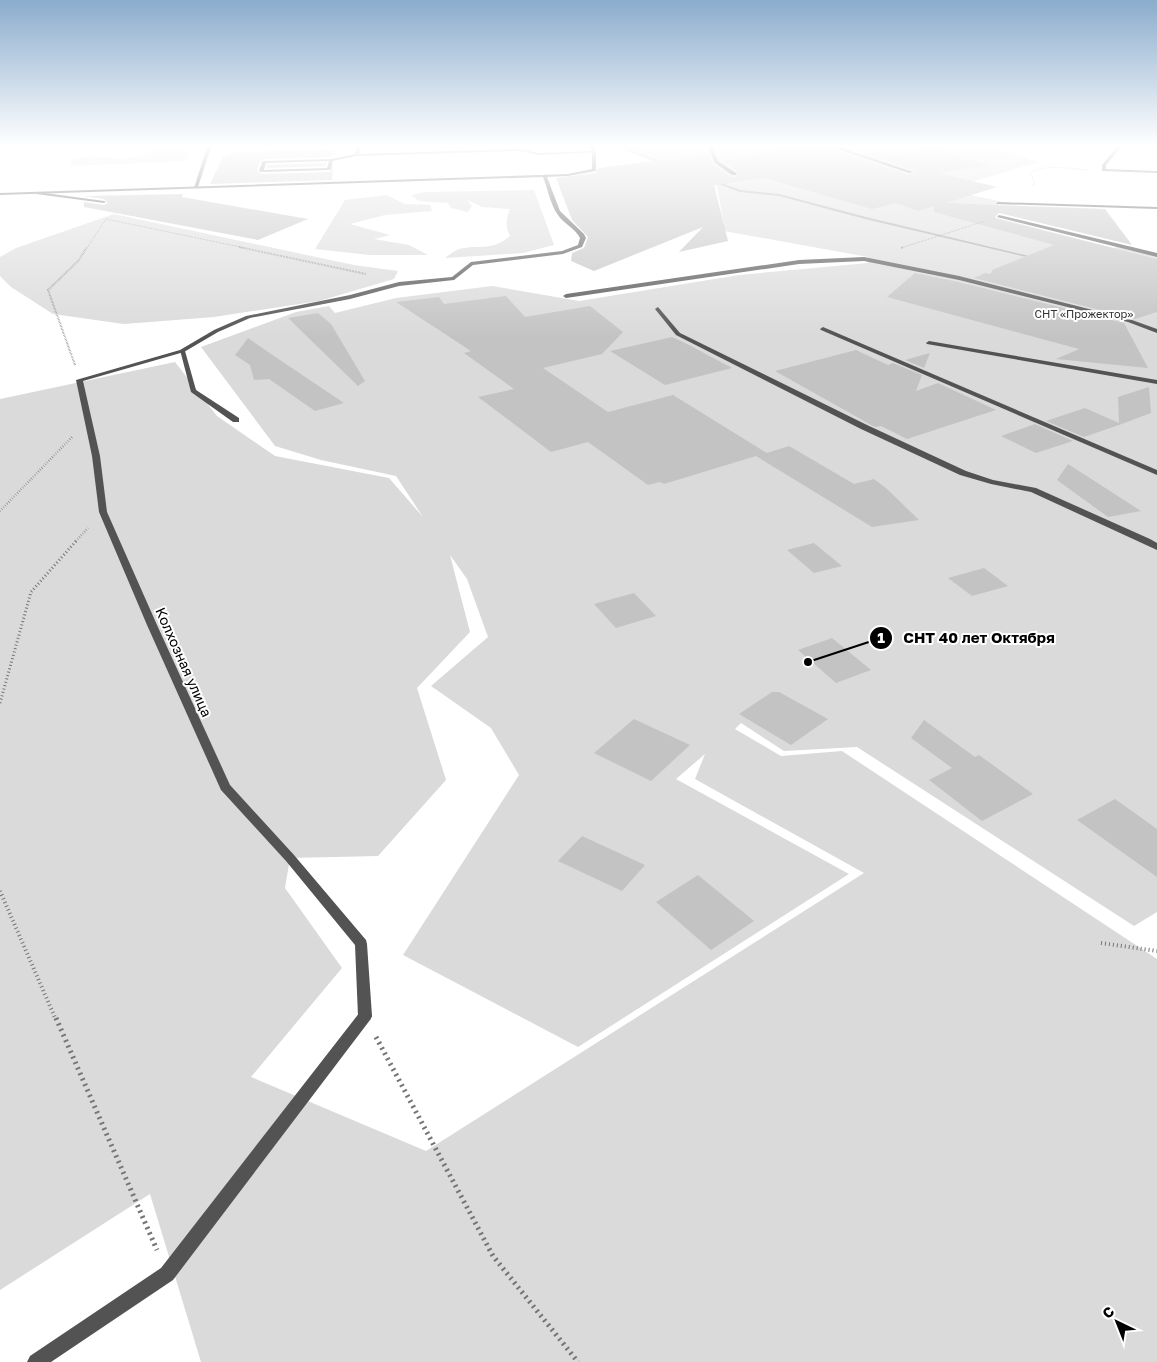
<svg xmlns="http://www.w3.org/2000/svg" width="1157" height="1362" viewBox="0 0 1157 1362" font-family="'Golos Text',sans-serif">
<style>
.green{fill:#dadada;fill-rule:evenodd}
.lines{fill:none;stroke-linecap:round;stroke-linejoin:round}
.stream{fill:#a1a1a1;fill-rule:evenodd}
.building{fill:#c3c3c3}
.path-far5{stroke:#757575;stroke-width:1;stroke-dasharray:0.5 1;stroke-linecap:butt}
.path-far4{stroke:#757575;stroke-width:2;stroke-dasharray:0.5 1;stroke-linecap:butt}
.path-far3{stroke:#757575;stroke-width:2.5;stroke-dasharray:0.5 2;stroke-linecap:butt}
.path-far2{stroke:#757575;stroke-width:3;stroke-dasharray:1 2.5;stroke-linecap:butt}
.path-far1{stroke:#757575;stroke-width:4;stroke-dasharray:1 3;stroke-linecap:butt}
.path{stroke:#757575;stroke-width:5;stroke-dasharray:2 4;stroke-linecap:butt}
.lane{fill:#535353;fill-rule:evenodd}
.street{fill:#535353;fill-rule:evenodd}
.labels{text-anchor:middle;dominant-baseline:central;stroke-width:4;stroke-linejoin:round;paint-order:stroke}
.far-park-label{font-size:11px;fill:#313131;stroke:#fff}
.street-label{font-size:14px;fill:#000;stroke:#fff}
.leader{fill:none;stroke:#000;stroke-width:2}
.callout-dot{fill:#000;stroke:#fff;stroke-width:2}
.mark-label{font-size:15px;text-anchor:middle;font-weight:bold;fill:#fff}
.callout-label{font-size:15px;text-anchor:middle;font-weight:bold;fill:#000;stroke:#fff;stroke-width:4;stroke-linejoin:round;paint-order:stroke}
</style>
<rect width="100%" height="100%" fill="#fff"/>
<path class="green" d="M 150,147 L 192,147 L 186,161 L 71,166 L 70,160 L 92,156 L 120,159 L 144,155 Z
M 626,147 L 993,147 L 1039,162 L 951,188 C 967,196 985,197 1002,202 L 996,204 L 1010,209 L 990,216 L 1113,248 L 1117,247 L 1157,256 L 1157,912 L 1134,926 L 857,747 L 784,751 L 741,723 L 735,729 L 781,756 L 842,751 L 1157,959 L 1157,1362 L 201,1362 L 150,1194 L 0,1290 L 0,399 L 175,362 L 217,416 L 275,456 L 389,478 L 423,517 L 396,476 L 321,460 L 275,446 L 201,347 L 296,312 L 329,306 L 335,313 L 396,298 L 492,286 L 579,301 L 739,275 L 868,263 L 868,257 L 713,229 L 724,225 L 717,186 L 634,154 ZM 450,555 L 467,579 L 488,637 L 431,686 L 491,728 L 519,775 L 403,955 L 578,1047 L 849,874 L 676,779 L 705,754 L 695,779 L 864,873 L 426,1151 L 251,1077 L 342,968 L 285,888 L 290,858 L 378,856 L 446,780 L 417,688 L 470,632 Z
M 534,190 L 554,245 L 523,253 L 445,258 C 449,255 454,251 459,249 C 479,244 492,252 510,236 C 505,226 506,219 510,209 L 482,207 L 467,200 L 472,206 L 468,212 L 451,208 L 448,203 L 419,201 L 411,195 L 426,192 Z
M 386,195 L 405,204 L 430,205 L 432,211 L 385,215 L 350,224 L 390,235 L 374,239 L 409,245 L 428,255 L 370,255 L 315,249 L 345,200 Z
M 114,214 L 354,265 L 398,271 L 394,279 L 319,301 L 214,317 L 124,324 L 53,314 L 11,287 L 0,276 L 0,257 L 16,248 Z"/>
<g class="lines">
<path class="stream" d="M 617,147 L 623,147 L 668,164 L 665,165 Z
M 710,179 L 741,190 L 779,194 L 866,217 L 1041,259 L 1039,260 L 865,219 L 779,196 L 740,192 L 710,181 Z"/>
</g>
<path class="building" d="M 806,147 L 827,147 L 908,175 L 913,174 L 915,171 L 861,153 L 874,151 L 892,156 L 937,149 L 990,166 L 939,173 L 997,187 L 946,203 L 1105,209 L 1132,245 L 999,213 L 995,217 L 997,219 L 1157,259 L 1157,312 L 1135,319 L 974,278 L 985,273 L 991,274 L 992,270 L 1054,245 L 934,212 L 934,206 L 918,211 L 896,203 L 872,209 L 764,178 L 714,185 L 728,241 L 679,252 L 703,227 L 594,271 L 571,261 L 572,253 L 584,248 L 588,237 L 572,220 L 556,178 L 596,173 L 598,168 L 709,154 L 714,165 L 731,177 L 736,177 L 737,171 L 719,158 L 723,160 Z
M 335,149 L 334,156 L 331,157 L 263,159 L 260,161 L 257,170 L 261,174 L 329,172 L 333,167 L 332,180 L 210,184 L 223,157 L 235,152 Z
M 326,163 L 326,166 L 267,168 L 267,165 Z
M 183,194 L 182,197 L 308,219 L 258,240 L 84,207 L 84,202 L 104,205 L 108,203 L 104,199 L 85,196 Z
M 915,273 L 959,282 L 1124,323 L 1148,368 L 1056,359 L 1079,349 L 887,297 Z
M 506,296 L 525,317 L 590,306 L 623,332 L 602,354 L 543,368 L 608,412 L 673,395 L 767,453 L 789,446 L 854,484 L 874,479 L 887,489 L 919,520 L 872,527 L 756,456 L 664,484 L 660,482 L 648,485 L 588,442 L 551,452 L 478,397 L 514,389 L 464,353 L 471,351 L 396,302 L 439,297 L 444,304 Z
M 318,313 L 331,324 L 365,381 L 358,386 L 288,318 Z
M 672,337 L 691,346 L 732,368 L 665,385 L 610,351 Z
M 248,338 L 274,356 L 344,403 L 315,411 L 269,379 L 254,380 L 250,365 L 235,355 Z
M 856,350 L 888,365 L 893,363 L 922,375 L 916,391 L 938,383 L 996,410 L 907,439 L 881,426 L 876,427 L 873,426 L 775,371 Z
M 930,353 L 924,368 L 905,360 Z
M 1149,387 L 1151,413 L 1119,425 L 1084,437 L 1046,421 L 1085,408 L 1119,423 L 1118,397 Z
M 1035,424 L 1073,441 L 1036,453 L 1001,436 Z
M 1068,464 L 1141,511 L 1108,517 L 1057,480 Z
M 814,543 L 842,566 L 814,573 L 787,550 Z
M 984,568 L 1008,586 L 972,596 L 948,578 Z
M 634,593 L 656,616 L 616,628 L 594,604 Z
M 832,638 L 871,670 L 836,683 L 798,650 Z
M 772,692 L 779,692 L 828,719 L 791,745 L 739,714 Z
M 634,719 L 690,745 L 651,781 L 594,753 Z
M 924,720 L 975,757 L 979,755 L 1033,794 L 982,821 L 929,780 L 952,768 L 911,738 Z
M 1115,799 L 1157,829 L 1157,877 L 1077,820 Z
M 582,836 L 645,865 L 622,891 L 558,861 Z
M 698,875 L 754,921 L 711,950 L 656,902 Z"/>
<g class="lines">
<path class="path-far5" d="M 1031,187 L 1035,184 L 1030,173 C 1046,163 1070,169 1088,170
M 106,219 L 245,248
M 87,248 L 106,219
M 901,248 L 985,221"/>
<path class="path-far4" d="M 239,247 L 366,274
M 901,248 L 904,247
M 75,365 L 48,290 L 79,260 L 87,247"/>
<path class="path-far3" d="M 0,511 L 73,436
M 76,541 L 88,528"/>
<path class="path-far2" d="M 0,703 L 31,592 L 77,540"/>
<path class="path-far1" d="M 0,891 L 56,1020
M 1101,943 L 1157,951"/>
<path class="path" d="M 56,1018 L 157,1250
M 376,1037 L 493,1256 L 578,1362"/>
<path class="lane" d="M 207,147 L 211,147 L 198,187 L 194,188 Z
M 357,147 L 361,147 L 359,154 L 519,149 L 539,153 L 594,151 L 596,152 L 539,155 L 519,151 L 357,156 L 333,161 L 331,169 L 329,170 L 261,172 L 259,171 L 262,162 L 264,161 L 331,159 L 355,154 ZM 329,161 L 327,168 L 264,170 L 266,163 Z
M 708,147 L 712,147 L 718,161 L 736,173 L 736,175 L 732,175 L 715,163 Z
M 832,147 L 838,147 L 913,172 L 909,173 Z
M 1117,147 L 1121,147 L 1106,165 L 1106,169 L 1157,171 L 1157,173 L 1102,171 L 1102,165 Z
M 38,192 L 104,201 L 106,202 L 104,203 L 36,194 Z
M 998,202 L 1157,207 L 1157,209 L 996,204 Z
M 999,215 L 1157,253 L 1157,257 L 997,217 Z
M 864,257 L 959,276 L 1132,320 L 1157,329 L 1157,333 L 1128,322 L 959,280 L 864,261 L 799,264 L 566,298 L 563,296 L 566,294 L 799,260 Z
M 658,307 L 680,333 L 867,425 L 966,471 L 993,480 L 1036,488 L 1150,539 L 1157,543 L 1157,550 L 1031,492 L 991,484 L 960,475 L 861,429 L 676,335 L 655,309 Z
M 823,327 L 1157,470 L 1157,475 L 821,330 L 820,329 Z
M 929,341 L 1157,380 L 1157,384 L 927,344 L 926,343 Z
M 180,350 L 185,351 L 196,390 L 239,418 L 239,422 L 233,422 L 191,392 Z
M 365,1010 L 370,1012 L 372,1016 L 370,1020 L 173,1280 L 51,1362 L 27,1362 L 30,1356 L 161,1268 L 360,1012 Z"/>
<path class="street" d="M 590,147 L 594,147 L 596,152 L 596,171 L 568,176 L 547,177 L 560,211 L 584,234 L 586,238 L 582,247 L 563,254 L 473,265 L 454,280 L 399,286 L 350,299 L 250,318 L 218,332 L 184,352 L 83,381 L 100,456 L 107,512 L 157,625 L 230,785 L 294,855 L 366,940 L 367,944 L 372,1016 L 370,1020 L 365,1022 L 360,1020 L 358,1016 L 355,945 L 286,861 L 221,790 L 147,625 L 99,512 L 92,456 L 76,380 L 180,350 L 214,330 L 246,316 L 350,295 L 399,282 L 452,277 L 471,262 L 562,251 L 578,245 L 580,238 C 575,228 564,224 558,215 C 550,204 548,189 543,177 L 0,195 L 0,193 L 568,174 L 592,169 L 592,152 Z"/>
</g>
<linearGradient id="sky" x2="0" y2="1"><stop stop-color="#8baccc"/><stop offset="0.43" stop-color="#fff"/><stop offset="1" stop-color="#fff" stop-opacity="0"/></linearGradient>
<rect width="1157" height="338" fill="url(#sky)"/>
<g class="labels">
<g class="far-park-label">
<text x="1084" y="313">СНТ «Прожектор»</text>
</g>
<g class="street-label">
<text transform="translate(184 662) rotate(66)">Колхозная улица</text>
</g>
</g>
<path class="leader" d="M808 662L881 638"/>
<g class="callout-dot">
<circle cx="808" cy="662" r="5"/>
<circle cx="881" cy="638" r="12"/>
</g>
<g class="mark-label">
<text x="881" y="643">1</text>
</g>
<g class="callout-label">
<text x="979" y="643">СНТ 40 лет Октября</text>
</g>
<g transform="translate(1117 1322) rotate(317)" stroke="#ffffff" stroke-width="4" paint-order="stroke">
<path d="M0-4L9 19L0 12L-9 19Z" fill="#000000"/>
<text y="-8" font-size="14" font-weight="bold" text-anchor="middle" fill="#000000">С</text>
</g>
</svg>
